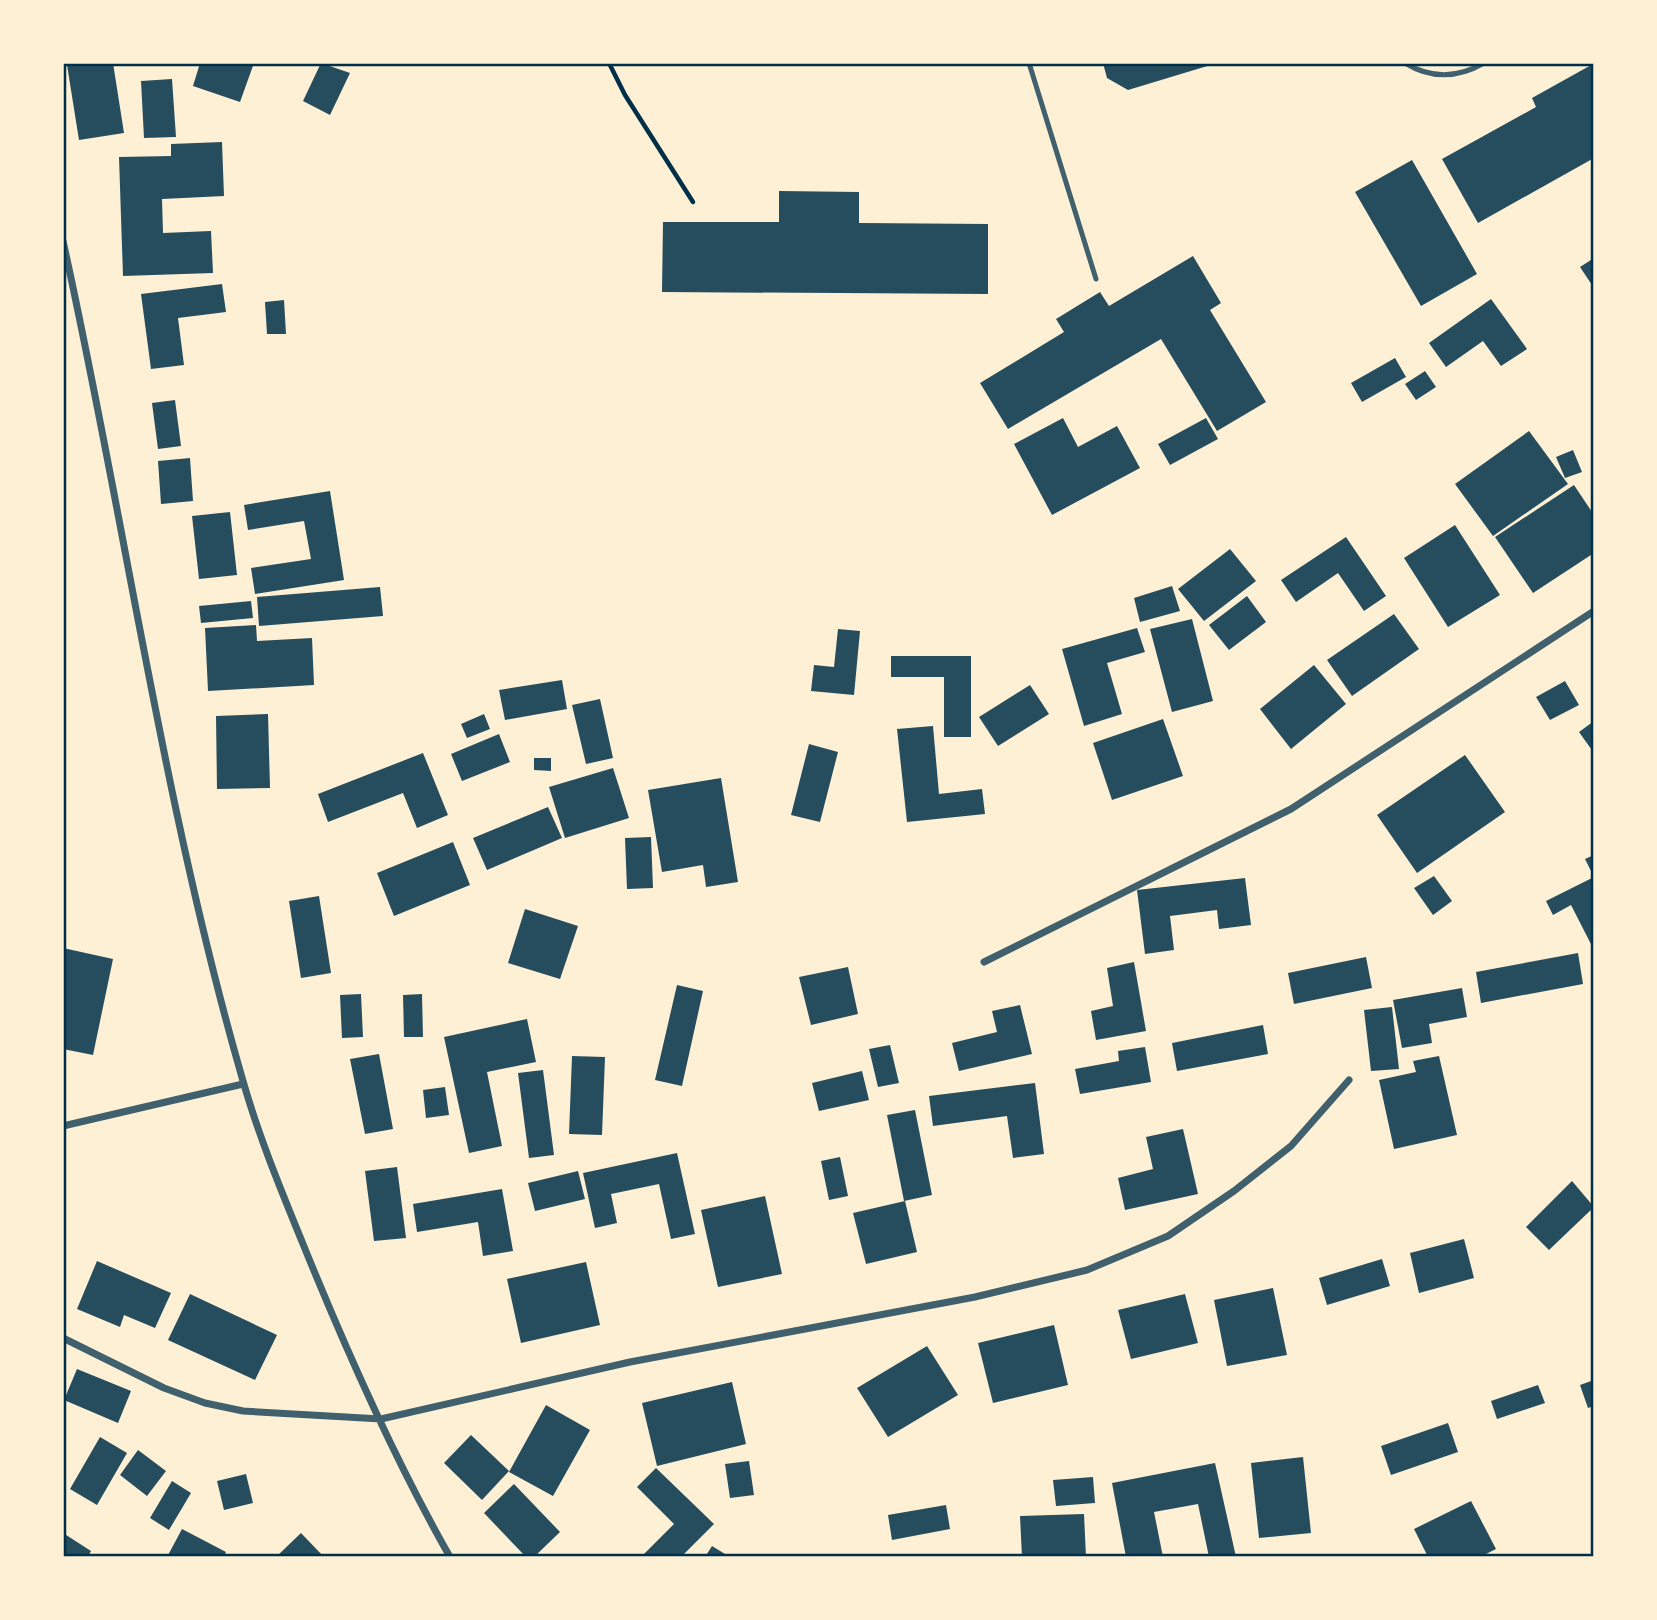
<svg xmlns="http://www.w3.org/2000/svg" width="1657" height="1620" viewBox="0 0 1657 1620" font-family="'Zilla Slab',serif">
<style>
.building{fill:#264d5e}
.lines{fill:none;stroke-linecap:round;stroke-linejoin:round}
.path{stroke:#003049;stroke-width:4.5}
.service{stroke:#3f606c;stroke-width:5}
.minor{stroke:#3f606c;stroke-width:7}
.neatline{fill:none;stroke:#003049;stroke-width:2.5}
</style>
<rect width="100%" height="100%" fill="#fdf0d5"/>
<path class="building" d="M 80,63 L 113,63 L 124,133 L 79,140 L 67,65 Z
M 200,63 L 254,63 L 240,102 L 193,86 Z
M 321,63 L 350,73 L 330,115 L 303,101 Z
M 1103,63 L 1214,63 L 1214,64 L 1128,90 L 1107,78 Z
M 1593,64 L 1594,158 L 1478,223 L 1442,159 L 1536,107 L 1532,98 Z
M 172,79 L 176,137 L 144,138 L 141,81 Z
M 222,142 L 224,196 L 162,199 L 163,233 L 211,231 L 213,273 L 123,276 L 119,157 L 171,156 L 171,144 Z
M 1412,160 L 1477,274 L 1421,306 L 1355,192 Z
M 779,191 L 859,192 L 859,223 L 988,224 L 988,294 L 662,292 L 663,222 L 779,222 Z
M 1193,256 L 1221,303 L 1210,310 L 1266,402 L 1217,431 L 1161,339 L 1008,429 L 980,383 L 1064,332 L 1056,319 L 1100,292 L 1109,306 Z
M 1594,258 L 1594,288 L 1580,267 Z
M 222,284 L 226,312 L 178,318 L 184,365 L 151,369 L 141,294 Z
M 1491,299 L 1527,349 L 1501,366 L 1483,341 L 1446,367 L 1429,343 Z
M 284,300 L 286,334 L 267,334 L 265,302 Z
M 1395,358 L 1406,377 L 1362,402 L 1351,383 Z
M 1425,371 L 1436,387 L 1416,400 L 1405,384 Z
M 175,400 L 181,446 L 158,449 L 152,403 Z
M 1063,418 L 1078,447 L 1117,426 L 1140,468 L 1052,515 L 1014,444 Z
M 1206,418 L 1218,439 L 1170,465 L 1158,444 Z
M 1529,431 L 1568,484 L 1493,536 L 1455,484 Z
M 1573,450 L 1582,472 L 1565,478 L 1556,457 Z
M 190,458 L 193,501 L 161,504 L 158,461 Z
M 1574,485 L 1594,515 L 1594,553 L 1533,593 L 1495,537 Z
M 330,491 L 344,580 L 255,594 L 251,568 L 311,559 L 304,521 L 248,530 L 244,505 Z
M 230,512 L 237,575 L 199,579 L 192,516 Z
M 1455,525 L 1500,595 L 1448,627 L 1404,558 Z
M 1346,537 L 1386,596 L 1364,611 L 1338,573 L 1296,602 L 1281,580 Z
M 1230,549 L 1256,581 L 1204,621 L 1178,589 Z
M 1172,586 L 1180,611 L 1140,622 L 1134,598 Z
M 380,587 L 383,616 L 259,626 L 257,597 Z
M 1247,596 L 1266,622 L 1229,650 L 1209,625 Z
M 251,601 L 253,618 L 201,623 L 199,606 Z
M 1394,614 L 1419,649 L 1352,696 L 1327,660 Z
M 1192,619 L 1213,701 L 1172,712 L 1150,629 Z
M 256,625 L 257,641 L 312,638 L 314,685 L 208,691 L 205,628 Z
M 1137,628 L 1145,652 L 1107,663 L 1122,714 L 1084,726 L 1062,649 Z
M 838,629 L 860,631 L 854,695 L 811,691 L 814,665 L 834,667 Z
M 891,656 L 971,656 L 971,737 L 944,737 L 944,677 L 891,677 Z
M 1314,665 L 1346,704 L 1291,749 L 1260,709 Z
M 562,680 L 567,709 L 505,720 L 499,690 Z
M 1565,681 L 1579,705 L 1550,720 L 1536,697 Z
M 1030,685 L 1049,714 L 998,746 L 979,717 Z
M 600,699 L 613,758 L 586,764 L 572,705 Z
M 268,714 L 270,788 L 217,789 L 216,716 Z
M 484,714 L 490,729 L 467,738 L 461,724 Z
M 1163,719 L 1183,776 L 1112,800 L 1093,743 Z
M 1594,721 L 1594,753 L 1579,732 Z
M 933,726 L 939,794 L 982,789 L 985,814 L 907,822 L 897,729 Z
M 499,734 L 510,762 L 462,781 L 451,754 Z
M 809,744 L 838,752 L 820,822 L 791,815 Z
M 423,753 L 448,815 L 417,828 L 403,793 L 328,822 L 318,794 Z
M 1465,755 L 1505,812 L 1417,873 L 1377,815 Z
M 534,758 L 551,758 L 551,771 L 534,770 Z
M 613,768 L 629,818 L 565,838 L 549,787 Z
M 721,778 L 738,882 L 706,887 L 703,865 L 662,872 L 648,790 Z
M 548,807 L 562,838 L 487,870 L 473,838 Z
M 651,837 L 653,888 L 627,889 L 625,838 Z
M 453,842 L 470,885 L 394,916 L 377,873 Z
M 1594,855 L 1594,950 L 1571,905 L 1553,915 L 1546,901 L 1594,877 L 1585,859 Z
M 1434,876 L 1452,901 L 1433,915 L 1414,888 Z
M 1245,878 L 1251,925 L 1219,929 L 1217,910 L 1170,916 L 1174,950 L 1145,954 L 1137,890 Z
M 319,896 L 331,973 L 301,978 L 289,901 Z
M 525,909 L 578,926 L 560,979 L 508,963 Z
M 63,948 L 113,959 L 93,1055 L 63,1049 Z
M 1578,953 L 1583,984 L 1481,1003 L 1476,972 Z
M 1366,957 L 1372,988 L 1294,1004 L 1288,973 Z
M 1134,962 L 1146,1031 L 1096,1040 L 1091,1011 L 1113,1006 L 1107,968 Z
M 848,967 L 858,1014 L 811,1025 L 799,977 Z
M 677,985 L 703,991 L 682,1086 L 655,1080 Z
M 1462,988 L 1467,1017 L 1429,1024 L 1432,1043 L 1402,1048 L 1393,1000 Z
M 361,994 L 363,1037 L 342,1038 L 340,995 Z
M 422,994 L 423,1037 L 404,1037 L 403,995 Z
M 1020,1005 L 1032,1054 L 959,1071 L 952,1043 L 997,1032 L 992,1011 Z
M 1392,1007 L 1399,1069 L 1371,1071 L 1364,1010 Z
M 527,1019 L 536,1062 L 487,1072 L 502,1146 L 469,1153 L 444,1037 Z
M 1263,1025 L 1268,1054 L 1177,1071 L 1172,1043 Z
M 890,1045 L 899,1083 L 878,1087 L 869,1049 Z
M 1145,1047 L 1151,1082 L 1080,1094 L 1075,1069 L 1119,1061 L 1118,1051 Z
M 379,1054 L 393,1129 L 365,1134 L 350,1059 Z
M 572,1056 L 605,1057 L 602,1135 L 569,1134 Z
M 1439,1056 L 1457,1135 L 1394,1149 L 1379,1080 L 1416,1072 L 1413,1061 Z
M 543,1070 L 554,1155 L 529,1158 L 518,1073 Z
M 862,1071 L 869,1100 L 819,1111 L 812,1083 Z
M 1035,1083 L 1044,1154 L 1013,1158 L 1007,1116 L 933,1126 L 929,1096 Z
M 445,1087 L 449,1115 L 426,1118 L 423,1090 Z
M 915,1110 L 932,1195 L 904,1201 L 887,1115 Z
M 1183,1129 L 1198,1194 L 1125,1210 L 1118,1178 L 1153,1169 L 1146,1137 Z
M 677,1153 L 695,1234 L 671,1239 L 659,1184 L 611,1194 L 617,1223 L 595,1228 L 583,1173 Z
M 840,1157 L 848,1196 L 829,1200 L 821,1161 Z
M 397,1167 L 406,1238 L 374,1241 L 365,1171 Z
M 578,1171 L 585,1199 L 535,1211 L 528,1183 Z
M 1572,1181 L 1594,1207 L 1549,1250 L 1526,1227 Z
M 502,1189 L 513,1251 L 483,1256 L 478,1222 L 417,1232 L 413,1204 Z
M 765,1196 L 782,1274 L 718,1287 L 701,1210 Z
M 905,1201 L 917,1252 L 866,1264 L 853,1213 Z
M 1464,1239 L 1474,1278 L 1419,1293 L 1410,1253 Z
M 1382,1259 L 1390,1286 L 1327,1305 L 1319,1278 Z
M 97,1261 L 171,1293 L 155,1328 L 124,1315 L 120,1327 L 77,1309 Z
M 586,1262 L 600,1325 L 521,1343 L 507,1279 Z
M 1273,1288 L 1287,1355 L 1227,1366 L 1214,1300 Z
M 190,1294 L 277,1335 L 255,1380 L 168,1340 Z
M 1185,1294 L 1198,1343 L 1131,1359 L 1118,1310 Z
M 1054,1325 L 1068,1385 L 993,1403 L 978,1343 Z
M 927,1346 L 958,1395 L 888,1437 L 857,1388 Z
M 77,1369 L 131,1391 L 118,1423 L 64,1400 Z
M 1594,1380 L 1594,1406 L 1588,1408 L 1580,1385 Z
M 732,1382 L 746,1444 L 657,1466 L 642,1403 Z
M 1538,1385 L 1545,1403 L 1497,1419 L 1491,1401 Z
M 546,1405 L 590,1430 L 553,1496 L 509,1472 Z
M 1448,1423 L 1458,1452 L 1391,1475 L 1381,1446 Z
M 471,1435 L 509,1471 L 482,1500 L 444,1463 Z
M 100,1437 L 127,1453 L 97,1505 L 70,1489 Z
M 138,1450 L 166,1471 L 147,1496 L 120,1475 Z
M 1303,1457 L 1311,1533 L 1259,1538 L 1251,1463 Z
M 749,1461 L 754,1495 L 730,1498 L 725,1464 Z
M 1215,1463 L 1236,1557 L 1209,1557 L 1198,1504 L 1154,1512 L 1163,1557 L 1126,1557 L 1112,1483 Z
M 656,1468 L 714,1524 L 681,1557 L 641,1557 L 674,1524 L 637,1487 Z
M 246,1474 L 253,1503 L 224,1510 L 217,1481 Z
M 1093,1477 L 1095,1503 L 1056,1506 L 1053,1480 Z
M 172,1481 L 191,1493 L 169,1530 L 150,1518 Z
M 514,1484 L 560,1532 L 534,1557 L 526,1557 L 484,1513 Z
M 1471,1501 L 1496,1549 L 1480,1557 L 1428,1557 L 1414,1529 Z
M 946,1505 L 950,1529 L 892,1540 L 888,1515 Z
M 1084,1514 L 1086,1557 L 1022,1557 L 1020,1516 Z
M 182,1529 L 226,1552 L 224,1557 L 167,1557 Z
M 63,1533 L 91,1551 L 88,1557 L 63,1557 Z
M 301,1533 L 324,1557 L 276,1557 Z
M 712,1546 L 730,1557 L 705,1557 Z"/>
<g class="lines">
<path class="path" d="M 609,63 L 625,95 L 693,202"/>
<path class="service" d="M 1029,63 L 1096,279
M 1405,63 C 1431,79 1458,78 1484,63"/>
<path class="minor" d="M 63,241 C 125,521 163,805 243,1081 C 259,1137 281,1190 303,1244 C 346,1350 393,1457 450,1557
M 984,962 L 1291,809 L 1594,611
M 63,1126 L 243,1084
M 63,1338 L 164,1388 L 205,1403 L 243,1411 L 381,1419 L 630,1362 L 975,1297 L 1087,1270 L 1168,1236 L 1234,1191 L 1291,1146 L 1349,1080"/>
</g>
<rect width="1657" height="1620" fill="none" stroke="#fdf0d5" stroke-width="130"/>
<rect x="65" y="65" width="1527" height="1490" class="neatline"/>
</svg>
